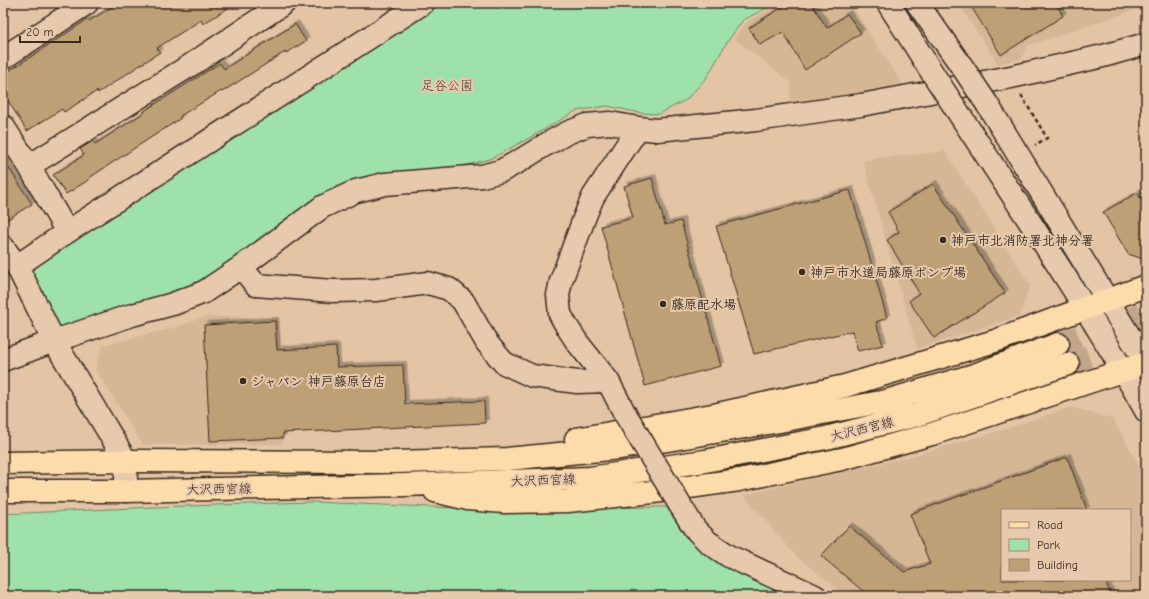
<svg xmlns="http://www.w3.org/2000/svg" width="1149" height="599" viewBox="0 0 1149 599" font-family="'Comic Neue','Klee One',sans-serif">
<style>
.built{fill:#d5b796;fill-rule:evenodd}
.green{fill:#9fe1ab;stroke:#6d8664}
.building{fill:#bea077;stroke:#3b2a1e;filter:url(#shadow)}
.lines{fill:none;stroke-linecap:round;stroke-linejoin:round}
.primary-tunnel{stroke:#c1a68b;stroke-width:22;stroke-dasharray:22 11;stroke-linecap:butt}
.street-casing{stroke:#3b2a1e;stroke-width:25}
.secondary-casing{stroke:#3b2a1e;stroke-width:25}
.primary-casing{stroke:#3b2a1e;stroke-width:25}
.path{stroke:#3b2a1e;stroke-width:2.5;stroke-dasharray:4 3;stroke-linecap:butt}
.street{stroke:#e7caae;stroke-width:22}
.secondary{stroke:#e7caae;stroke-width:22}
.primary{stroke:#fddcac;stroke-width:22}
.street-bridge-casing{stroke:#3b2a1e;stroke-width:25;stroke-linecap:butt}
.secondary-bridge-casing{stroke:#3b2a1e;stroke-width:25;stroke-linecap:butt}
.street-bridge{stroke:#e7caae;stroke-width:22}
.secondary-bridge{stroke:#e7caae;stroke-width:22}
.poi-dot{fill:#3b2a1e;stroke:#e7caae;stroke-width:1.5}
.labels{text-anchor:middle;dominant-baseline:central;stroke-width:4;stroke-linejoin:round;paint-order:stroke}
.park-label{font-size:13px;fill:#453c2c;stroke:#e7caae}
.poi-label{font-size:13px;font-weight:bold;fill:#3b2a1e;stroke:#e7caae;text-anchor:start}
.street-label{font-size:13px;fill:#3b2a1e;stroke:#e7caae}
</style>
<defs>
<filter id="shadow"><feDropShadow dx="3.5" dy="-3.5" stdDeviation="0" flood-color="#0004"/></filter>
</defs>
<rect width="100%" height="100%" fill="#e3c5a6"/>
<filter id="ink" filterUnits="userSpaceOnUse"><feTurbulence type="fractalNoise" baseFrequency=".025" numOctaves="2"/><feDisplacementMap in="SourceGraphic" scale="8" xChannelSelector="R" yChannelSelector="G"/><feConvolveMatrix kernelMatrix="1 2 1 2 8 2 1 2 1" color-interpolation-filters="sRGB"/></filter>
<g filter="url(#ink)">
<path class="built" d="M 782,3 L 850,3 L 903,85 L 790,103 L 791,83 L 734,38 L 748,21 Z
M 958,3 L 1146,3 L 1146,6 L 1027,46 L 1022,59 L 998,64 Z
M 945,151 L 1030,285 L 1020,316 L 917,349 L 863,161 L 871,159 Z
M 204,317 L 279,317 L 283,444 L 143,445 L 95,369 L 103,345 L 173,328 Z
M 1071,407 L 1113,419 L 1146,477 L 1146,596 L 847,596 L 797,557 L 743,495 L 908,457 L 999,431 ZM 1002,510 L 1130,510 L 1130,580 L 1002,580 Z"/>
<path class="green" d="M 423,3 L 777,3 L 743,20 L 727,42 L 707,77 L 686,100 L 659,114 L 641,113 L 607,106 L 576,111 L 531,137 L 490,159 L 433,174 L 352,188 L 214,279 L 54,341 L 17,266 Z
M 311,502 L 479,509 L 666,507 L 700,548 L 788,596 L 3,596 L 3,514 L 154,507 Z"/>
<path class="building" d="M 118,3 L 236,3 L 203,24 L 201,20 L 157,48 L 160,52 L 98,93 L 97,91 L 64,112 L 62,109 L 27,131 L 3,93 L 3,75 L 88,19 L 89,21 Z
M 789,3 L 811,3 L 827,28 L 847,14 L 861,33 L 805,70 L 783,32 L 760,45 L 749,28 Z
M 969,3 L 1056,3 L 1063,16 L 1001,55 Z
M 295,24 L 306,41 L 285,54 L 285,52 L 222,92 L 221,91 L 180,116 L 181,118 L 121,157 L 89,178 L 90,179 L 66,194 L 53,175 L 84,155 L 80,149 L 93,141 L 95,144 L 145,112 L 144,111 L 220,63 L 224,69 Z
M 3,159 L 32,204 L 3,222 Z
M 652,178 L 665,225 L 681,221 L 721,366 L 645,386 L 601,226 L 633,218 L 624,186 Z
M 933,184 L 1005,293 L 934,338 L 909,301 L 919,293 L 887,240 L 899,232 L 888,212 Z
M 850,190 L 887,318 L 876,322 L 883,345 L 858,351 L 852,331 L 754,354 L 716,226 Z
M 1137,193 L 1146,206 L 1146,260 L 1128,254 L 1103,212 Z
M 275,321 L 277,350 L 336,347 L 337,367 L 403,365 L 405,404 L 484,401 L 485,423 L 283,433 L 283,438 L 210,441 L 204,325 Z
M 1067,457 L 1087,510 L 1002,510 L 1002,580 L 1105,580 L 1111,596 L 869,596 L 821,556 L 849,526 L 904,572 L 930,564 L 910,514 Z"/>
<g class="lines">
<path class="primary-tunnel" d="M 1058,344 L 1146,313
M 1068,364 L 1146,336"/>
<defs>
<path id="street" d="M 3,58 L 87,3
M 3,126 L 29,166 L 67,232
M 29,166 L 194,63 L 284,3
M 241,267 L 256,285 L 333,291 L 376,290 L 428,283 L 449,289 L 463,301 L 487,343 L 504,363 L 532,376 L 577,382 L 608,381
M 3,360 L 54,341 L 132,315 L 173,304 L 204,292 L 241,267 L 322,207 L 356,191 L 385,184 L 482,176 L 501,171 L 521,160 L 545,145 L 567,133 L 587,125 L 610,123 L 638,128 L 657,130 L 756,120 L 861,105 L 1011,77 L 1103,56 L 1146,44
M 624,412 L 608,381 L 577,342 L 566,325 L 560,314 L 558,295 L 561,281 L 585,216 L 593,197 L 638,128
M 680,505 L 695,529 L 708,542 L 729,556 L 815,596"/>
<path id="secondary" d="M 888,3 L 933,74
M 917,3 L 963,68
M 987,104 L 1146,363
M 956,109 C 1021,209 1088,307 1146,411
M 3,247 L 17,266 L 54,341 L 126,461 L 126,491
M 17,266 L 67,232 L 423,3"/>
<path id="primary" d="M 576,439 L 718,414 L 845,386 L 995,341 L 1146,286
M 3,463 L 126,461 L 394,462 L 507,459 L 620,448 L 780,421 L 886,401 L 974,375 L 1058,344
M 3,491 L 126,491 L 405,485 L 590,478 L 705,461 L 826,438 L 917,415 L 1068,364
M 435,491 L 468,499 L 504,502 L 568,501 L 653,492 L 739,480 L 842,459 L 932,434 L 1146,363"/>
</defs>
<use href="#street" class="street-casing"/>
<use href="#secondary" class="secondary-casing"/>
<use href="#primary" class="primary-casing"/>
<path class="path" d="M 1021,95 L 1047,138 L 1035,145"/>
<use href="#street" class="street"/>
<use href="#secondary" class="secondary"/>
<use href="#primary" class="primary"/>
<defs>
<path id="street-bridge" d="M 624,412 L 680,505"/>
<path id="secondary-bridge" d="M 963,68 L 987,104
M 933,74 L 956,109"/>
</defs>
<use href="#street-bridge" class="street-bridge-casing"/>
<use href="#secondary-bridge" class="secondary-bridge-casing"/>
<use href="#street-bridge" class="street-bridge"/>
<use href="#secondary-bridge" class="secondary-bridge"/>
</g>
</g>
<g class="poi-dot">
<circle cx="943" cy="240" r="4"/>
<circle cx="802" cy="272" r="4"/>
<circle cx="663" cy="304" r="4"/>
<circle cx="243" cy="381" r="4"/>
</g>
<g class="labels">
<g class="park-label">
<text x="447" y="85">足谷公園</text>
</g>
<g class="poi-label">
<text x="951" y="240">神戸市北消防署北神分署</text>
<text x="810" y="272">神戸市水道局藤原ポンプ場</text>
<text x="671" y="304">藤原配水場</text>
<text x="251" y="381">ジャパン 神戸藤原台店</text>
</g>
<g class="street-label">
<text transform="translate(862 429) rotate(-14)">大沢西宮線</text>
<text transform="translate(543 480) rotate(-2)">大沢西宮線</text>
<text transform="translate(219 489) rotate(-1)">大沢西宮線</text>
</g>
</g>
<rect width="1149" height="599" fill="none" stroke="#e7caae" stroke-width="16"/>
<rect x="8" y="8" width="1133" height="583" fill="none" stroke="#3b2a1e" stroke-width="1.5" filter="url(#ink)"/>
<rect x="1001" y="509" width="130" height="72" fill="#e7caae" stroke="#a28a74"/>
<rect x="1009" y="522" width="20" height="6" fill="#fddcac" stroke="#a28a74"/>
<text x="1037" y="529" font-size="12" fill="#3b2a1e">Road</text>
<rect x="1009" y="539" width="20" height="12" fill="#9fe1ab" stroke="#a28a74"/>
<text x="1037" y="549" font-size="12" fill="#3b2a1e">Park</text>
<rect x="1009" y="559" width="20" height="12" fill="#bea077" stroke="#a28a74"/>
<text x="1037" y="569" font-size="12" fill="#3b2a1e">Building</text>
<path d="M20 36v6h60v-6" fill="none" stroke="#3b2a1e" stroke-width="2"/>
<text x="26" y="36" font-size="12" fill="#3b2a1e" stroke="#e7caae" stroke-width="3" paint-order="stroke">20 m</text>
</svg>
